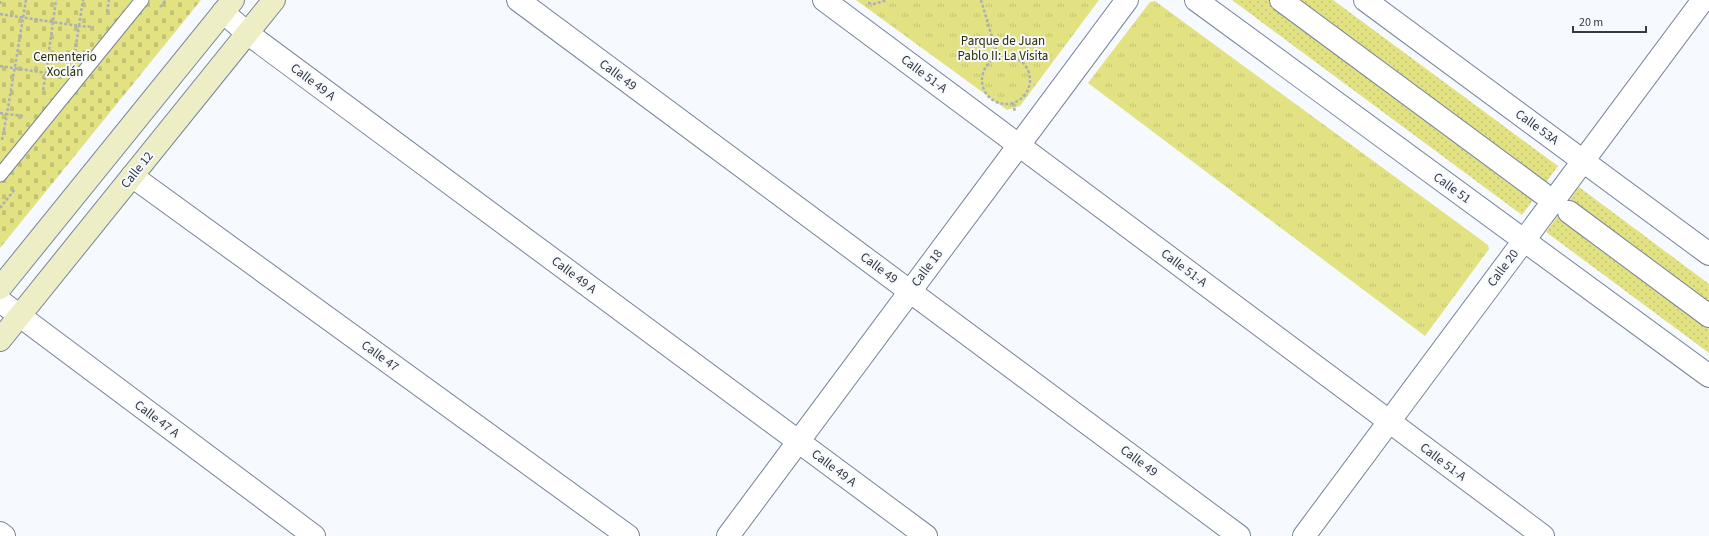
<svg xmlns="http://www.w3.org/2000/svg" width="1709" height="536" viewBox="0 0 1709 536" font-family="'Source Sans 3',sans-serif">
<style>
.grass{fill:url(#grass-dots)}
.cemetery{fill:url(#cemetery-stones)}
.park{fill:url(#park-tufts)}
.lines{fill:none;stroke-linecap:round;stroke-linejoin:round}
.lane-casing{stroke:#76859a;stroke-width:15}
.street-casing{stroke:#76859a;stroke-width:24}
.secondary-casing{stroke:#76859a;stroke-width:24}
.path{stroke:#abb0b6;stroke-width:2.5;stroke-dasharray:3 2;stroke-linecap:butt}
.lane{stroke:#fff;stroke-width:13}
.street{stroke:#fff;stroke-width:22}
.secondary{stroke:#eeeec6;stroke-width:22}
.labels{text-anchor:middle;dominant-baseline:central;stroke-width:4;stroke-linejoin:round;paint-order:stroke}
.park-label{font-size:13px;fill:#302f03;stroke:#f6f9fe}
.street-label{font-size:13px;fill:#343a43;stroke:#f6f9fe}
</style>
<defs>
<pattern id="grass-dots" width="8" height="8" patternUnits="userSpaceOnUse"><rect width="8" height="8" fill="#e2e282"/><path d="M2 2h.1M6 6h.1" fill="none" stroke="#c2c372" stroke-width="1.8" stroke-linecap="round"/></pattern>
<pattern id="cemetery-stones" width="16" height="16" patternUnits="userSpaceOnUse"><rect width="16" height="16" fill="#e2e282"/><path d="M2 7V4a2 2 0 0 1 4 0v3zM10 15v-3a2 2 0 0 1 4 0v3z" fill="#c2c372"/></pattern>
<pattern id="park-tufts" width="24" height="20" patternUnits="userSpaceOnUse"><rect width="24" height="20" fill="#e2e282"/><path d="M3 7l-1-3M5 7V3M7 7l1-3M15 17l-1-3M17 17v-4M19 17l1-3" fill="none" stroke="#c2c372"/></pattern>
</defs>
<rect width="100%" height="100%" fill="#f6f9fe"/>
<path class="grass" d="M 1232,0 L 1333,0 L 1558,166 L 1522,215 Z
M 1579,187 L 1709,284 L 1709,353 L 1546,232 Z"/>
<path class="cemetery" d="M 0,0 L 201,0 L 0,248 Z"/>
<path class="park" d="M 856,0 L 1099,0 L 1020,106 L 1007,110 Z
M 1155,1 L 1488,245 L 1489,249 L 1425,336 L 1088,83 L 1150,2 Z"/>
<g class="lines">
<defs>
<path id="lane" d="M 0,175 L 142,0"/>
<path id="street" d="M 518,0 L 1239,536
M 824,0 L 1543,536
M 1196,0 L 1709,376
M 1281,0 L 1542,193
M 1365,0 L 1709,254
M 223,12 L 247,33 L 926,536
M 132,176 L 628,536
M 1569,212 L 1709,316
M 0,301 L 314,536
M 0,533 L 4,536
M 728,536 L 1127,0
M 1304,536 L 1703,0"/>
<path id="secondary" d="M 0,288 L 233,0
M 0,340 L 274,0"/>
</defs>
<use href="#lane" class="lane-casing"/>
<use href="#street" class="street-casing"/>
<use href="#secondary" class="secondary-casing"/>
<path class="path" d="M 981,0 L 998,57
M 868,3 L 874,4 L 887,0
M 0,4 L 1,0
M 160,7 L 166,0
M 107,12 L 109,0
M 0,14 L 79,26 L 83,0
M 75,52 L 79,26 L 94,27
M982 80a24 24 0 1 1 48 0a24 24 0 1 1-48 0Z
M 0,66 L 46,73 L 56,0
M 43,90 L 46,73 L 58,74
M 1013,103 L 1015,112
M 0,113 L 7,114 L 26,0
M 2,140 L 7,114 L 23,116
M 0,208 L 15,189"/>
<use href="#lane" class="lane"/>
<use href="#street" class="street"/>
<use href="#secondary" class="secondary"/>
</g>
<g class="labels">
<g class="park-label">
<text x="1003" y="41">Parque de Juan<tspan x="1003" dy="15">Pablo II: La Visita</tspan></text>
<text x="65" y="57">Cementerio<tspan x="65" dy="15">Xoclán</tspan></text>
</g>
<g class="street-label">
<text transform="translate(924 74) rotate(37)">Calle 51-A</text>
<text transform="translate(618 75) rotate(37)">Calle 49</text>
<text transform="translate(313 82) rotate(37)">Calle 49 A</text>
<text transform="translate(1537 127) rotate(36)">Calle 53A</text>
<text transform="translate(137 170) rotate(-51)">Calle 12</text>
<text transform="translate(1452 188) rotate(36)">Calle 51</text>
<text transform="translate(879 268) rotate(37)">Calle 49</text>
<text transform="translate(927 268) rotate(-53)">Calle 18</text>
<text transform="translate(1184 268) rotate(37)">Calle 51-A</text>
<text transform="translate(1503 268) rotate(-53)">Calle 20</text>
<text transform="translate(574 275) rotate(37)">Calle 49 A</text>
<text transform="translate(380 356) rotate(36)">Calle 47</text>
<text transform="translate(157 419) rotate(37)">Calle 47 A</text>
<text transform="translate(1139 461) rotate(37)">Calle 49</text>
<text transform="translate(1443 462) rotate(37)">Calle 51-A</text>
<text transform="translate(834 468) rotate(37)">Calle 49 A</text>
</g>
</g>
<path d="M1573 26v6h73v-6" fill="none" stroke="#343a43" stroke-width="2"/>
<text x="1579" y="26" font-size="12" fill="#343a43" stroke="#f6f9fe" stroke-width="3" paint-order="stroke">20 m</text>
</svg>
